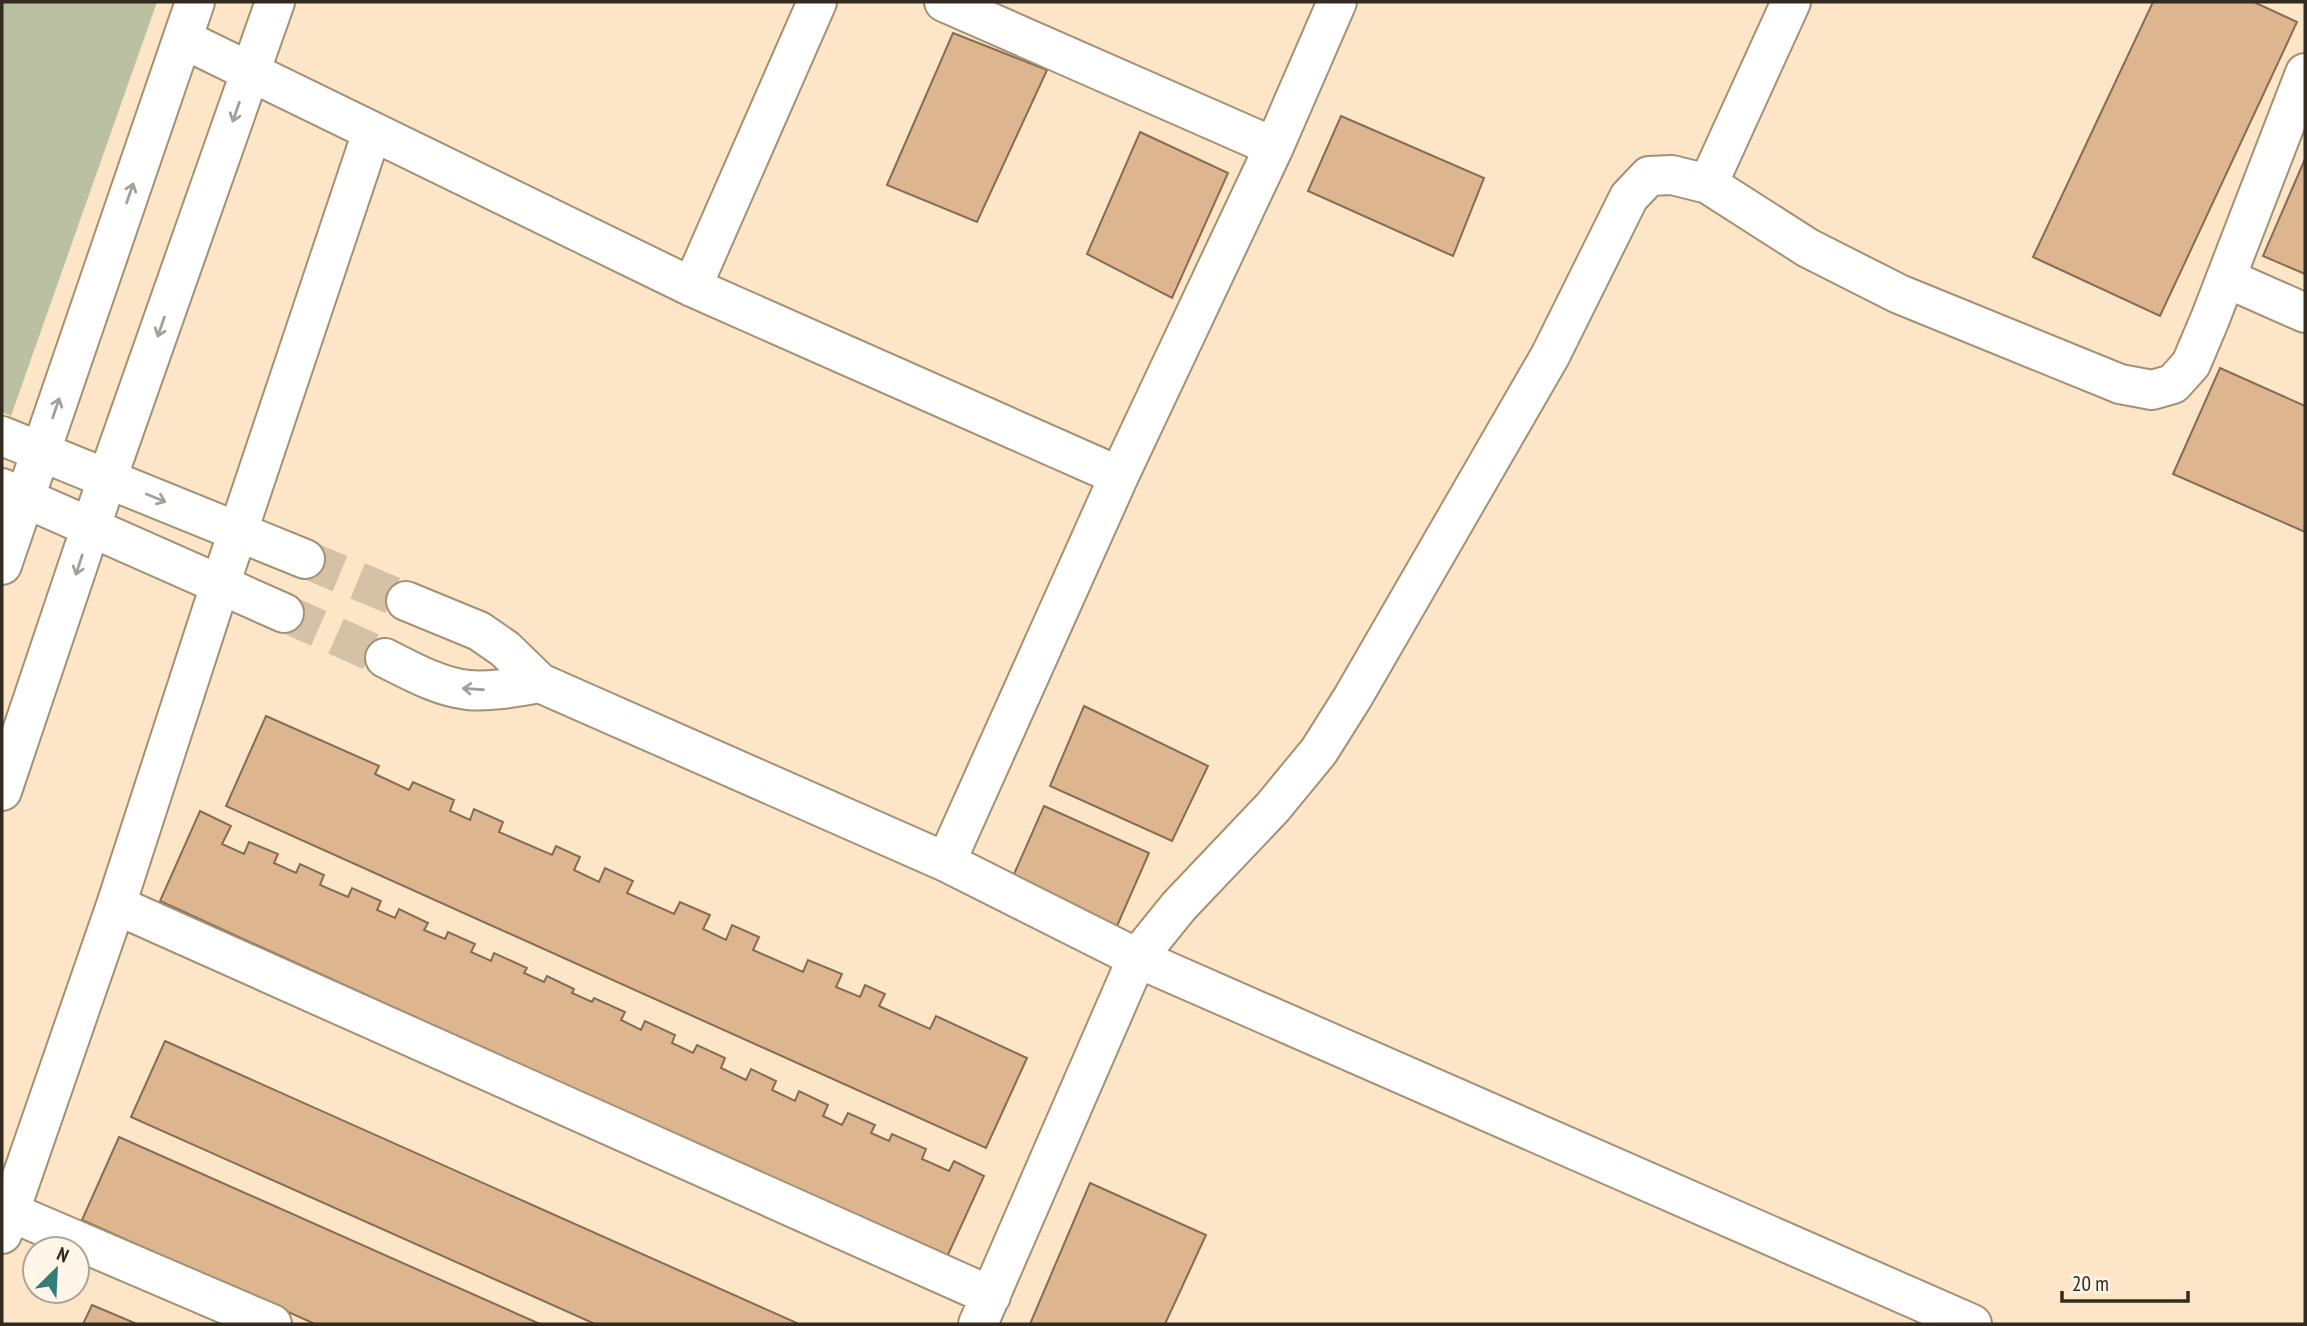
<svg xmlns="http://www.w3.org/2000/svg" width="2307" height="1326" viewBox="0 0 2307 1326" font-family="'PT Sans Narrow',sans-serif">
<style>
.green{fill:#bbc0a2}
.building{fill:#ddb58f;stroke:#866c54;stroke-width:2}
.lines{fill:none;stroke-linecap:round;stroke-linejoin:round}
.street-tunnel{stroke:#d5c1a5;stroke-width:38;stroke-dasharray:38 19;stroke-linecap:butt}
.street-casing{stroke:#a59073;stroke-width:42}
.street{stroke:#fff;stroke-width:38}
.oneway{stroke:#a3a09a}
</style>
<rect width="100%" height="100%" fill="#fde6c7"/>
<path class="green" d="M 2,2 L 157,2 L 11,416 L 2,412 Z"/>
<path class="building" d="M 2153,2 L 2254,2 L 2297,22 L 2160,316 L 2033,257 Z
M 953,33 L 1047,70 L 977,222 L 887,185 Z
M 1341,116 L 1484,178 L 1453,256 L 1308,191 Z
M 1140,132 L 1228,173 L 1172,298 L 1087,254 Z
M 2305,159 L 2305,274 L 2263,256 Z
M 2220,368 L 2305,406 L 2305,532 L 2173,474 Z
M 1084,706 L 1208,766 L 1172,841 L 1050,786 Z
M 266,716 L 379,766 L 375,774 L 409,790 L 413,782 L 454,800 L 450,811 L 470,820 L 474,809 L 503,822 L 499,832 L 552,855 L 556,846 L 580,857 L 574,870 L 599,882 L 605,868 L 633,881 L 627,893 L 674,914 L 680,902 L 710,915 L 703,929 L 726,940 L 732,925 L 759,937 L 753,950 L 803,972 L 808,960 L 842,974 L 836,987 L 860,997 L 865,985 L 885,994 L 879,1006 L 930,1029 L 936,1016 L 1027,1058 L 986,1148 L 226,806 Z
M 1044,806 L 1149,853 L 1117,926 L 1011,881 Z
M 200,811 L 231,826 L 222,844 L 244,854 L 249,842 L 278,854 L 274,863 L 296,873 L 300,864 L 324,875 L 320,885 L 348,897 L 352,888 L 381,901 L 377,910 L 395,918 L 399,909 L 428,923 L 424,930 L 445,939 L 448,932 L 475,944 L 471,952 L 491,961 L 494,953 L 527,968 L 524,973 L 544,982 L 547,976 L 574,989 L 572,993 L 592,1002 L 594,998 L 625,1012 L 621,1020 L 641,1030 L 645,1021 L 675,1035 L 672,1043 L 693,1053 L 697,1045 L 725,1058 L 721,1068 L 746,1080 L 751,1069 L 776,1081 L 772,1090 L 795,1101 L 799,1091 L 828,1105 L 823,1116 L 842,1125 L 848,1113 L 875,1125 L 871,1133 L 889,1141 L 892,1134 L 926,1149 L 922,1159 L 949,1171 L 954,1161 L 984,1176 L 946,1259 L 160,901 Z
M 165,1041 L 799,1324 L 595,1324 L 131,1117 Z
M 119,1137 L 540,1324 L 315,1324 L 82,1220 Z
M 1090,1183 L 1206,1235 L 1165,1324 L 1030,1324 Z
M 92,1305 L 137,1324 L 83,1324 Z"/>
<g class="lines">
<path class="street-tunnel" d="M 305,559 L 406,601
M 284,613 L 385,658"/>
<defs>
<path id="street" d="M 944,2 L 1274,147
M 183,39 L 692,287 L 1119,476
M 1708,184 L 1791,2
M 2226,278 L 2305,313
M 692,287 L 817,2
M 2,436 L 305,559
M 2,488 L 284,613
M 2,565 L 195,2
M 406,601 L 479,631 L 505,649 L 540,683 L 946,862 L 1137,958 L 1972,1324
M 385,658 C 411,671 439,687 468,690 C 492,692 517,687 540,683
M 2,791 L 107,479 L 275,2
M 946,862 L 1119,476 L 1274,147 L 1337,2
M 116,905 L 991,1296
M 8,1211 L 272,1324
M 2,1234 L 116,905 L 220,585 L 372,132
M 978,1324 L 1137,958 L 1179,906 L 1273,807 L 1319,751 L 1353,697 L 1550,356 L 1629,197 L 1649,176 L 1672,175 L 1708,184 L 1808,248 L 1899,294 L 2120,384 L 2152,390 L 2173,384 L 2191,364 L 2210,319 L 2305,73"/>
</defs>
<use href="#street" class="street-casing"/>
<use href="#street" class="street"/>
</g>
<defs><path id="oneway-shaft" d="M-6 0H5M1.5-3L5.5 0L1.5 3" fill="none" stroke-width="1.6" stroke-linecap="round" stroke-linejoin="round" transform="scale(1.75)"/></defs>
<g class="oneway">
<use href="#oneway-shaft" transform="translate(236 112) rotate(109)"/>
<use href="#oneway-shaft" transform="translate(130 193) rotate(-71)"/>
<use href="#oneway-shaft" transform="translate(161 327) rotate(109)"/>
<use href="#oneway-shaft" transform="translate(56 408) rotate(-71)"/>
<use href="#oneway-shaft" transform="translate(156 498) rotate(22)"/>
<use href="#oneway-shaft" transform="translate(79 565) rotate(108)"/>
<use href="#oneway-shaft" transform="translate(473 689) rotate(-176)"/>
</g>
<rect width="2307" height="1326" fill="none" stroke="#332b1f" stroke-width="7"/>
<g transform="translate(56 1270) rotate(24)"><circle r="33" fill="#fff6e9" stroke="#ada598" stroke-width="2"/>
<path d="M0-5L12 26L0 18L-12 26Z" fill="#357d78"/>
<text y="-10" font-size="19" font-weight="bold" text-anchor="middle" fill="#332b1f">N</text>
</g>
<path d="M2062 1291v10h126v-10" fill="none" stroke="#332b1f" stroke-width="3.5"/>
<text x="2072" y="1291" font-size="21" fill="#332b1f" stroke="#fff6e9" stroke-width="5" paint-order="stroke">20 m</text>
</svg>
